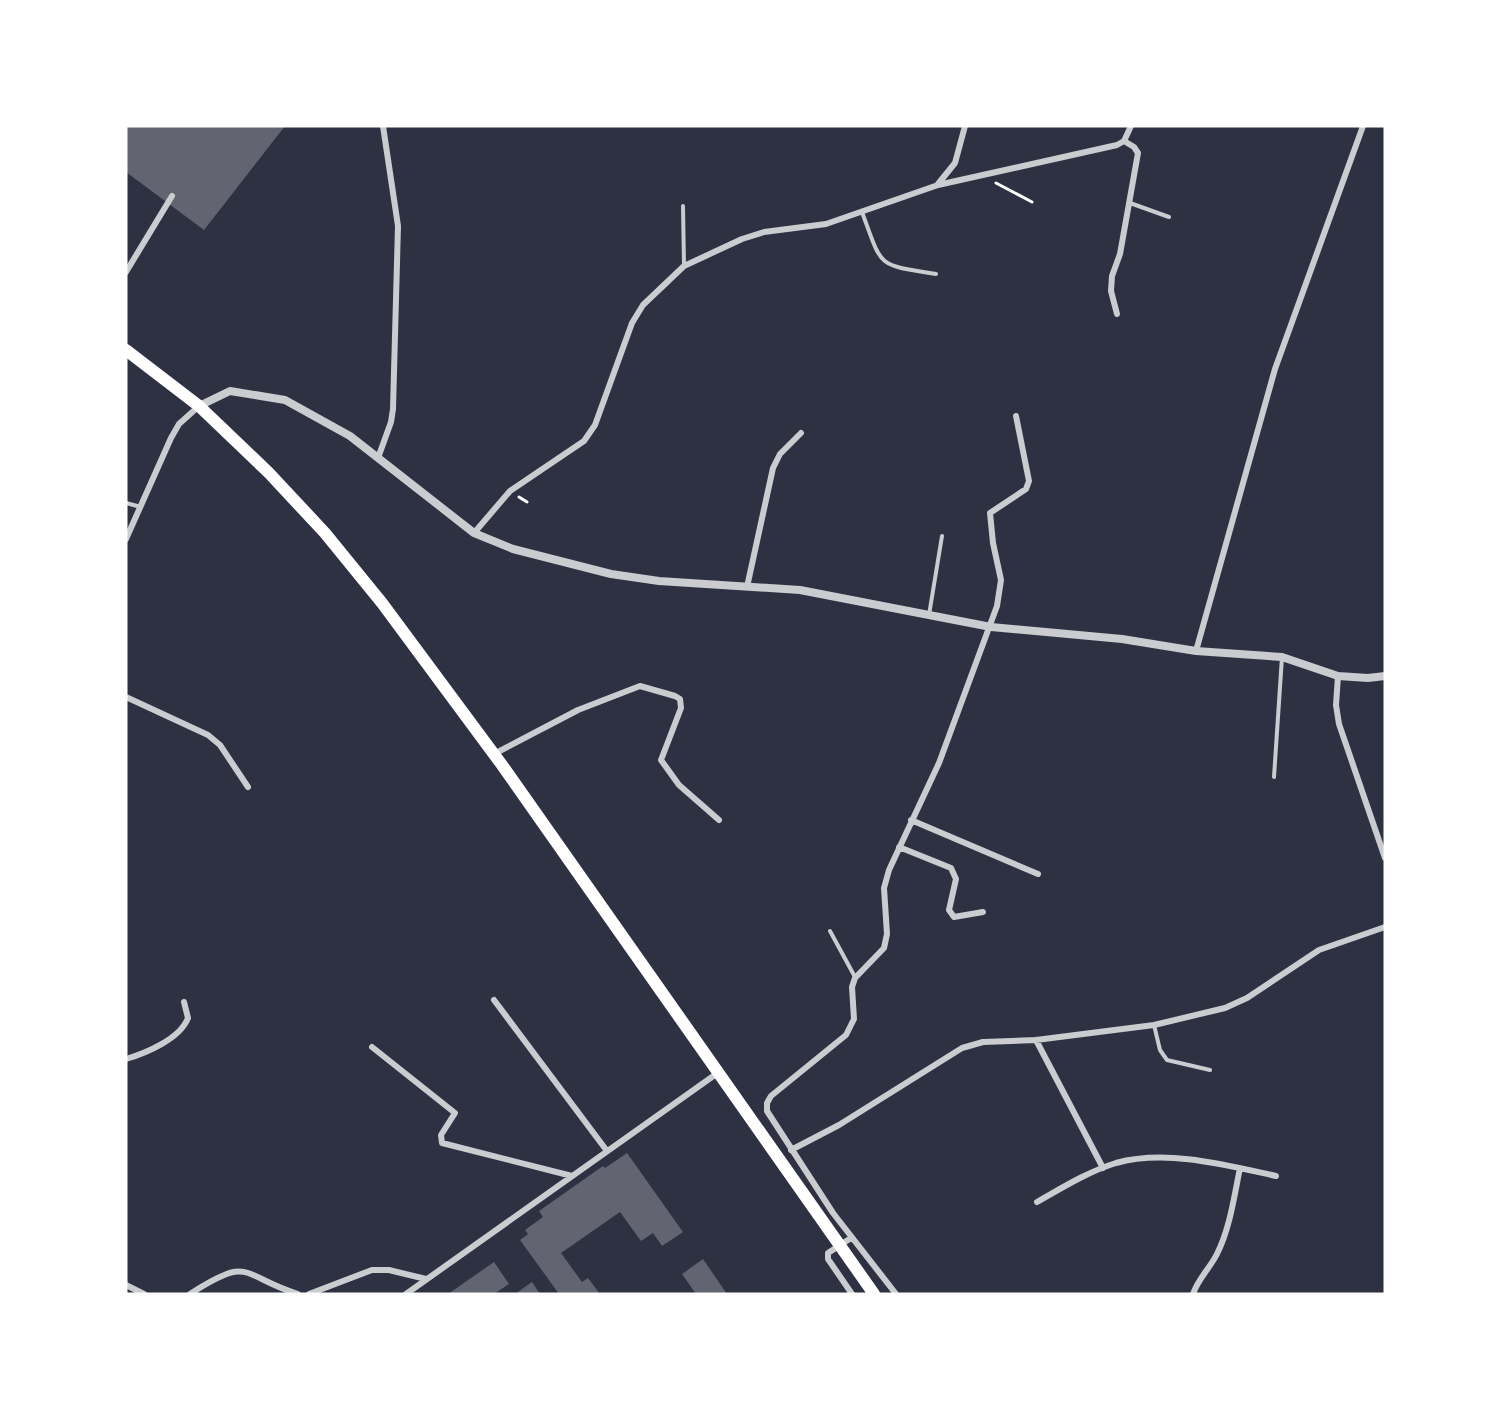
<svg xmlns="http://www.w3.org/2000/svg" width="1511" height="1420" viewBox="0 0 1511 1420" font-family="'Open Sans',sans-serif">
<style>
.building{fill:#626471}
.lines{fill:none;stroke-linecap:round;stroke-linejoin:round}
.path{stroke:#fff;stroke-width:3}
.service{stroke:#caccd0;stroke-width:4}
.minor{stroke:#caccd0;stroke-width:6}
.tertiary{stroke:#caccd0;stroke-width:8}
.trunk{stroke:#fff;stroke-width:12}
</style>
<rect width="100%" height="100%" fill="#2d3142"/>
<path class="building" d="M 126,126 L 285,126 L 204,230 L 126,172 Z
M 627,1153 L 683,1232 L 662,1246 L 653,1233 L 641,1241 L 620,1212 L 561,1253 L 582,1282 L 588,1278 L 600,1294 L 559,1294 L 520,1240 L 528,1234 L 525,1230 L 543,1217 L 539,1211 L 603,1166 L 605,1168 Z
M 703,1259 L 727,1294 L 696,1294 L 682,1274 Z
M 494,1262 L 509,1284 L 494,1294 L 448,1294 Z
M 532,1282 L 540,1294 L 515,1294 Z"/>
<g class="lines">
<path class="path" d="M 996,183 L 1032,202
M 519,497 L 527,502"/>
<path class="service" d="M 1130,203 L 1169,217
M 683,206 L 684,265
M 862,212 C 883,269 876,264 936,274
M 126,503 L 141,507
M 929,615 L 942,536
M 1274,777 L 1282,657
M 830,931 L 855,977
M 1154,1025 L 1160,1050 L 1167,1060 L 1210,1070"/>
<path class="minor" d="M 938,184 L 955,163 L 965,126
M 126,272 L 172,196
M 1117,314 L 1111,291 L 1112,276 L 1120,254 L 1138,153 L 1134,147 L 1124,141
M 378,458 L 391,422 L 393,409 L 398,226 L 383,126
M 474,533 L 510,491 L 584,441 L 595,425 L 632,323 L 643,305 L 684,266 L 742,239 L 764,232 L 826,224 L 938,185 L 1117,145 L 1124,141 L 1131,126
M 126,539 L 171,438 L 179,424 L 199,406
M 747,587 L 773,468 L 780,454 L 801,433
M 1196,651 L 1275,369 L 1363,126
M 1338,676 L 1336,705 L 1339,724 L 1385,858
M 126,697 L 208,735 L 220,745 L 248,787
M 494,754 L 578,710 L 640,686 L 675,696 L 680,699 L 681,708 L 661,760 L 679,785 L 719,820
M 911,820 L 1038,874
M 899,847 L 951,868 L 956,879 L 949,910 L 954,917 L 983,912
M 494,1000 L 607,1151
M 1036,1040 L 1103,1168
M 372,1047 L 455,1113 L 441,1135 L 442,1143 L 572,1176
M 126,1059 C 146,1053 180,1039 188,1018 L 184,1002
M 791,1150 L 839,1125 L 962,1048 L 983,1042 L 1036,1040 L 1154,1025 L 1225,1008 L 1247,998 L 1319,950 L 1385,927
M 1037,1202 C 1062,1188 1087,1172 1116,1163 C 1166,1149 1226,1165 1276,1176
M 851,1238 L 828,1253 L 828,1259 L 852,1294
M 126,1285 L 144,1294
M 190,1294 C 252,1254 240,1276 298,1294
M 309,1294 L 372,1270 L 389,1270 L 426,1279
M 406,1294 L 719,1072
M 896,1294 L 833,1213 L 767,1111 L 767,1103 L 771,1096 L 846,1035 L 854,1019 L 852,987 L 855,978 L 884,948 L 887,934 L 884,888 L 889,870 L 939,763 L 997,606 L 1001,580 L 993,543 L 990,513 L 1026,489 L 1029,481 L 1016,416
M 1193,1294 C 1198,1279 1210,1268 1217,1254 C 1230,1228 1234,1197 1240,1168"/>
<path class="tertiary" d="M 199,406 L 230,391 L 285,400 L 350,436 L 474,533 L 513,549 L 611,574 L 659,581 L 800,590 L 991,627 L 1122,639 L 1196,651 L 1282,657 L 1338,676 L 1368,678 L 1385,676"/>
<path class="trunk" d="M 126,350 L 199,406 L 269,473 L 325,533 L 382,603 L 502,765 L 874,1294"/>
</g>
<rect width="1511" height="1420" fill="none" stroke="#ffffff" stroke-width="255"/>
</svg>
